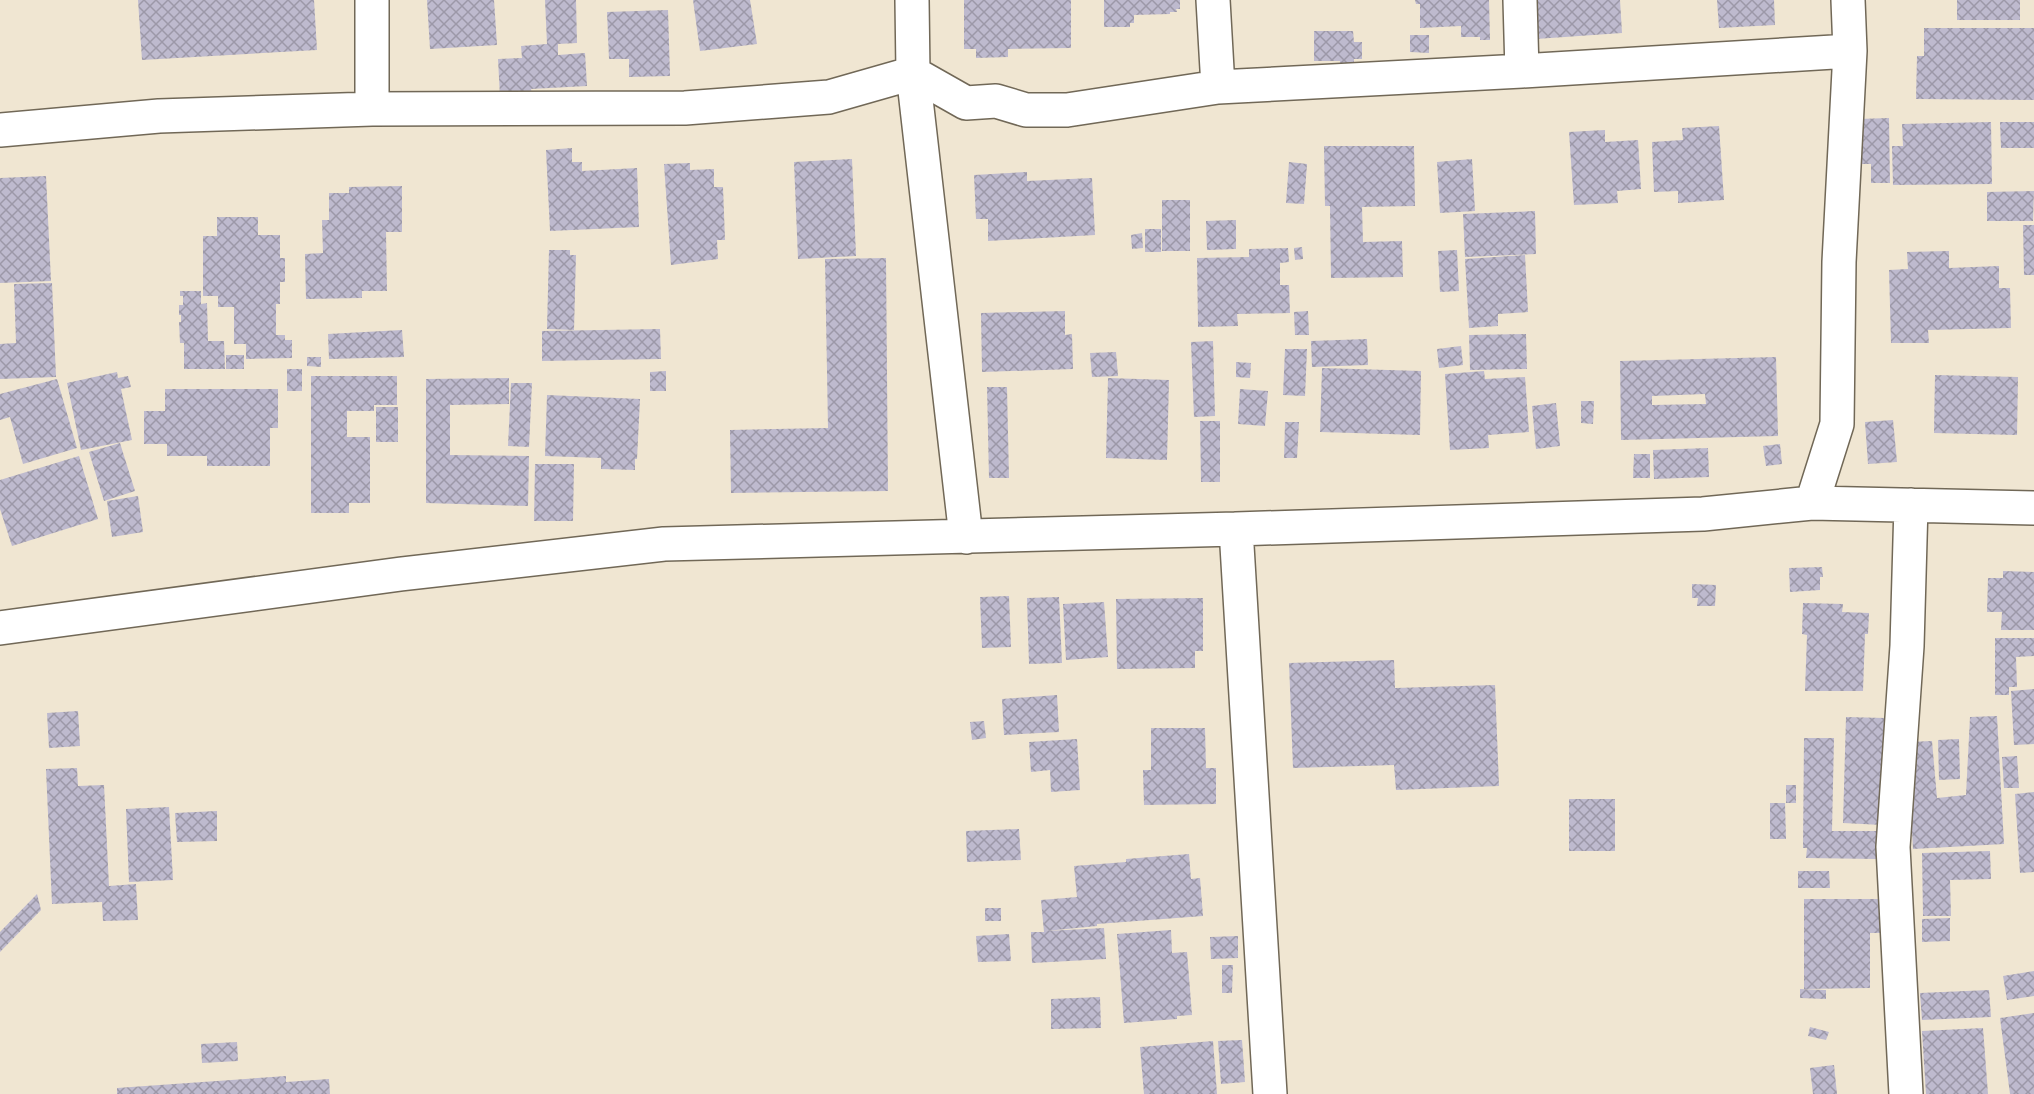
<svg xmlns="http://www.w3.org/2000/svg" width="2034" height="1094" viewBox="0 0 2034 1094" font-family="Overpass,sans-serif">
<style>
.building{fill:url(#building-cross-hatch);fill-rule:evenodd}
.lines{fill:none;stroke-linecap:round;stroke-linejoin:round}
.minor-casing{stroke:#716857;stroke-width:36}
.minor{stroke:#fff;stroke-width:33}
</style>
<defs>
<pattern id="building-cross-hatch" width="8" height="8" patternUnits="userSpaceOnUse" patternTransform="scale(1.5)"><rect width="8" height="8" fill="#bebace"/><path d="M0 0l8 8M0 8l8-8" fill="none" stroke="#9c98a8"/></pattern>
</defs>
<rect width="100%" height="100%" fill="#f0e6d2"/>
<path class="building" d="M 138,0 L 314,0 L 317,50 L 142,60 Z
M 427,0 L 494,0 L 497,45 L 430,49 Z
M 545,0 L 576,0 L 577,43 L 558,44 L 558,55 L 585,53 L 587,86 L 531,89 L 532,95 L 500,97 L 498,59 L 522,58 L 521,46 L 547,44 Z
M 693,0 L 750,0 L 757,44 L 700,51 Z
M 964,0 L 1071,0 L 1071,48 L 1008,49 L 1008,57 L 976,58 L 976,49 L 964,49 Z
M 1104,0 L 1180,0 L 1180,9 L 1176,9 L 1177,12 L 1170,12 L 1170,14 L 1134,15 L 1134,23 L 1130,23 L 1130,27 L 1104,27 Z
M 1415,0 L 1489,0 L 1490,40 L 1480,40 L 1480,37 L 1461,37 L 1461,26 L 1420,28 L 1420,4 L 1416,4 Z
M 1533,0 L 1620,0 L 1622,33 L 1536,39 Z
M 1717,0 L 1774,0 L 1775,25 L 1719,28 Z
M 1957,0 L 2020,0 L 2020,20 L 1957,20 Z
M 668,10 L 670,76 L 629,77 L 629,59 L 609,59 L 607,12 Z
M 1924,28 L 2034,28 L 2034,100 L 1916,99 L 1917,56 L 1924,56 Z
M 1314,31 L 1353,31 L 1354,42 L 1362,42 L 1362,59 L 1354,59 L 1354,65 L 1340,65 L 1340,61 L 1314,61 Z
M 1410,35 L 1429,35 L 1429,53 L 1410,52 Z
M 1889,118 L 1890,183 L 1871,183 L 1871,164 L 1859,164 L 1859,119 Z
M 1991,122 L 1992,184 L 1893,185 L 1892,146 L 1903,146 L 1902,124 Z
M 2000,122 L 2034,122 L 2034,148 L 2001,148 Z
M 1719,126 L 1724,200 L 1678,203 L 1678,191 L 1654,192 L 1652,142 L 1683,140 L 1682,128 Z
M 1605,130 L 1605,142 L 1638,140 L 1641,189 L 1617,191 L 1618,203 L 1574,205 L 1569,132 Z
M 1324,146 L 1414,146 L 1415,206 L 1362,207 L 1363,242 L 1402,241 L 1403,277 L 1331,278 L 1330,206 L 1325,206 Z
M 572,148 L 572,162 L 582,162 L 582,171 L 637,168 L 639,227 L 550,231 L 546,150 Z
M 852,159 L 856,256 L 798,259 L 794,162 Z
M 1472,159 L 1475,211 L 1440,213 L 1437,162 Z
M 1289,162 L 1307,164 L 1304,204 L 1286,203 Z
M 690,163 L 690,170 L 714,169 L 714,187 L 723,187 L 725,240 L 717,240 L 718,259 L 671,265 L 664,164 Z
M 1027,172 L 1027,181 L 1092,178 L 1095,235 L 988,241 L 988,219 L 976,219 L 974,175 Z
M 46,176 L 51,281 L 0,283 L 0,178 Z
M 402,186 L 402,232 L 386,232 L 387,291 L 362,291 L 362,298 L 306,299 L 305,254 L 323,253 L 322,220 L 329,220 L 329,193 L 349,193 L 349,187 Z
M 2034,191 L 2033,221 L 1987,221 L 1987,192 Z
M 1162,200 L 1190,200 L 1190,251 L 1162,251 Z
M 1535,211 L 1536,254 L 1465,257 L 1463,214 Z
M 217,217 L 258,217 L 258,235 L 280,235 L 280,258 L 285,258 L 285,282 L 280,282 L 280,304 L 276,304 L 276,335 L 285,335 L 285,340 L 292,340 L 292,358 L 246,359 L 246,344 L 234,344 L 234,307 L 218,307 L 218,296 L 203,296 L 203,236 L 217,236 Z
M 1236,220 L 1236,249 L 1207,250 L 1206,221 Z
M 2023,225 L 2034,225 L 2034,275 L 2024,275 Z
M 1145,229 L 1161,229 L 1161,252 L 1145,252 Z
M 1142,233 L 1143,248 L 1132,249 L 1131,235 Z
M 1302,247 L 1303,259 L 1295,260 L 1294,248 Z
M 1288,248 L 1289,262 L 1280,263 L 1280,285 L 1289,285 L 1290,313 L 1237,314 L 1238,326 L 1198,327 L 1197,258 L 1249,257 L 1249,249 Z
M 549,250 L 570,250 L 570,255 L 576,255 L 574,330 L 547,329 Z
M 1457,250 L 1459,291 L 1440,292 L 1438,251 Z
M 1949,251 L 1949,268 L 1999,266 L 1999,288 L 2010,288 L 2011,328 L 1928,330 L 1929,343 L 1891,343 L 1889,270 L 1908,269 L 1907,252 Z
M 1525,255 L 1528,312 L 1498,314 L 1498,326 L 1469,328 L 1465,259 Z
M 886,258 L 888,491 L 731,493 L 730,430 L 828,428 L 825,259 Z
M 52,283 L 56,377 L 0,379 L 0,344 L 16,343 L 14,284 Z
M 180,291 L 201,291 L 201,304 L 207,303 L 208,341 L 224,341 L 225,369 L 184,369 L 184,343 L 180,343 L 179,322 L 181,322 L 181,315 L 179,315 L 179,305 L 183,305 L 183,296 L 180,296 Z
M 1065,311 L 1065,335 L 1072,334 L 1073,369 L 982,372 L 981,313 Z
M 1308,311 L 1309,335 L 1295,335 L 1294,312 Z
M 660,329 L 661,359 L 542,361 L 542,331 Z
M 402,330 L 404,357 L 329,359 L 328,334 Z
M 1526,334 L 1527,369 L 1470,370 L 1469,335 Z
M 1367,339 L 1368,365 L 1312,367 L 1311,341 Z
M 1213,341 L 1215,416 L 1194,417 L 1191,342 Z
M 1461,346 L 1463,365 L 1439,368 L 1437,349 Z
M 1285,349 L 1307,349 L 1305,396 L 1283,395 Z
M 1116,352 L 1118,376 L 1092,377 L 1090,353 Z
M 226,355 L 244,355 L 244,369 L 226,369 Z
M 307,357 L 321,357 L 321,367 L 307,366 Z
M 1776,357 L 1778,436 L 1621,440 L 1620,361 ZM 1705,394 L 1706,404 L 1652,405 L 1652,396 Z
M 1236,362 L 1251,363 L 1250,378 L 1236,377 Z
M 1322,368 L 1421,371 L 1420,435 L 1320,432 Z
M 287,369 L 302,369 L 302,391 L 287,391 Z
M 666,371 L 666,391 L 650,391 L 650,372 Z
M 1484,371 L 1485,379 L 1525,377 L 1529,432 L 1488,435 L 1489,448 L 1450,450 L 1445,374 Z
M 117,372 L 118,378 L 128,376 L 131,387 L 121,389 L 132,440 L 81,450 L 67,383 Z
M 1935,375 L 2018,377 L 2017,435 L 1934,433 Z
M 311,376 L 397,376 L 397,405 L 374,405 L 374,411 L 347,411 L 347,437 L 370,437 L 370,503 L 349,503 L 349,513 L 311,513 Z
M 509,378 L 509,404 L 450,405 L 450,455 L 529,456 L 528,506 L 426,503 L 426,379 Z
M 1108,378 L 1169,380 L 1167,460 L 1106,458 Z
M 57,379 L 77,448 L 23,464 L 10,417 L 0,420 L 0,394 Z
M 511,383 L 532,383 L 529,447 L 508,446 Z
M 987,387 L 1007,387 L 1009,478 L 989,478 Z
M 165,389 L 278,389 L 278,428 L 270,428 L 270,466 L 207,466 L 207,456 L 167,456 L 167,444 L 144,444 L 144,411 L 165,411 Z
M 1240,389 L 1268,391 L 1265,426 L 1238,424 Z
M 547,395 L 640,399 L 637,459 L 635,459 L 635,470 L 601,469 L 601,458 L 545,456 Z
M 1581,401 L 1594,401 L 1593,424 L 1581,423 Z
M 1556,403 L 1560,446 L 1536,449 L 1532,406 Z
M 376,407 L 398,407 L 398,442 L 376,442 Z
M 1893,420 L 1897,462 L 1868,464 L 1865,422 Z
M 1200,421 L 1220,421 L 1220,482 L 1201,482 Z
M 1285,422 L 1299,422 L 1297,458 L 1284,458 Z
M 120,443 L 135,491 L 104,501 L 89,452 Z
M 1780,444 L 1782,464 L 1766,466 L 1763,446 Z
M 1708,448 L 1709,477 L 1654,479 L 1653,450 Z
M 1634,454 L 1650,454 L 1650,478 L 1633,478 Z
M 79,456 L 98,519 L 12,546 L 0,509 L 0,480 Z
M 535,464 L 574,464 L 573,521 L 534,521 Z
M 138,496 L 143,532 L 112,537 L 107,501 Z
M 1822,567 L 1823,577 L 1820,577 L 1820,590 L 1790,592 L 1789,568 Z
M 2003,571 L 2034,572 L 2034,630 L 2001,630 L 2002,612 L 1987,612 L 1988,578 L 2003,578 Z
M 1692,584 L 1716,585 L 1715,606 L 1697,606 L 1698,598 L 1692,598 Z
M 1009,596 L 1011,647 L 982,648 L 980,597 Z
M 1059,597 L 1062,663 L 1029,664 L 1027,598 Z
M 1203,598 L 1203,651 L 1195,651 L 1195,668 L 1117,669 L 1116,599 Z
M 1104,602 L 1108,657 L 1066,660 L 1063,604 Z
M 1803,603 L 1843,604 L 1842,612 L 1869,613 L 1868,634 L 1865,634 L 1863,691 L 1805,691 L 1807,635 L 1802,634 Z
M 1995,638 L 2034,638 L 2034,656 L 2016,657 L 2017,687 L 2009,687 L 2009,695 L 1995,695 Z
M 1394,660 L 1395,688 L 1495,685 L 1499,786 L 1396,790 L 1394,765 L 1293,768 L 1289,663 Z
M 2034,689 L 2034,744 L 2014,745 L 2011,691 Z
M 1057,695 L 1059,732 L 1004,735 L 1002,699 Z
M 78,711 L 80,746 L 49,748 L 47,713 Z
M 1997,716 L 2004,844 L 1913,849 L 1907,742 L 1932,741 L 1937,798 L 1966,795 L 1970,717 Z
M 1846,717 L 1885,718 L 1882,825 L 1843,823 Z
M 984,721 L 986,738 L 972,740 L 970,722 Z
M 1151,728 L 1205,728 L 1206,768 L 1216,768 L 1216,804 L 1144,805 L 1143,770 L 1151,770 Z
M 1804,738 L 1834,738 L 1832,831 L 1876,831 L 1876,859 L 1806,858 L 1807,848 L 1803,848 Z
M 1077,739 L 1080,790 L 1051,792 L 1050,770 L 1031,772 L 1029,742 Z
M 1959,739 L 1960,779 L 1939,780 L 1938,740 Z
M 2017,756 L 2019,788 L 2004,788 L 2002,757 Z
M 77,768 L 78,786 L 104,785 L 109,886 L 136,884 L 138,920 L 103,921 L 102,902 L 52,904 L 46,769 Z
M 1786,785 L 1796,785 L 1796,803 L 1786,803 Z
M 2034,792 L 2034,872 L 2020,873 L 2015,794 Z
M 1569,799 L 1615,799 L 1615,851 L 1569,851 Z
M 1770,803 L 1785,803 L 1786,839 L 1770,839 Z
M 169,807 L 173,880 L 129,882 L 126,809 Z
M 217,811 L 217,841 L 177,842 L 175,813 Z
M 1019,829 L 1021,860 L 967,862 L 966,831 Z
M 1990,851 L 1991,879 L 1950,880 L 1951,916 L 1923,916 L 1922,853 Z
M 1189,854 L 1191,879 L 1200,878 L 1203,916 L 1097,924 L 1097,926 L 1046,931 L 1104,928 L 1106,959 L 1032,963 L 1031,932 L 1044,932 L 1041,900 L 1077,897 L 1074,866 L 1126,862 L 1126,859 Z
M 1798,871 L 1829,871 L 1830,888 L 1798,888 Z
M 37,894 L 41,910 L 0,952 L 0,932 Z
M 1804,899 L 1881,899 L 1881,933 L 1870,933 L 1870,988 L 1804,989 Z
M 985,908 L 1001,908 L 1001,921 L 985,921 Z
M 1950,918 L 1950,941 L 1922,942 L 1922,919 Z
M 1171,930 L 1172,953 L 1187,952 L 1192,1015 L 1177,1016 L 1177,1019 L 1124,1023 L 1117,934 Z
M 1009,934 L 1011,961 L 978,962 L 976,936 Z
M 1238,936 L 1238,958 L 1211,959 L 1210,937 Z
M 1222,965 L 1233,965 L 1232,993 L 1222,993 Z
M 2034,971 L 2034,996 L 2007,1000 L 2003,976 Z
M 1800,989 L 1826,990 L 1826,999 L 1800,998 Z
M 1989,990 L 1991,1017 L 1922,1020 L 1920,993 Z
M 1100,997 L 1101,1028 L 1051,1029 L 1051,999 Z
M 2034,1013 L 2034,1094 L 2010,1094 L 2000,1018 Z
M 1810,1027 L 1829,1032 L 1826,1040 L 1808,1036 Z
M 1983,1028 L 1988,1094 L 1926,1094 L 1922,1031 Z
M 1242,1040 L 1245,1082 L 1221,1084 L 1218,1041 Z
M 1213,1041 L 1217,1094 L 1144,1094 L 1140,1047 Z
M 237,1042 L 238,1061 L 202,1063 L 201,1044 Z
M 1834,1065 L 1837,1094 L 1813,1094 L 1810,1068 Z
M 286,1076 L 286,1082 L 329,1079 L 330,1094 L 117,1094 L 117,1088 Z"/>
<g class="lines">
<defs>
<path id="minor" d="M 372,0 L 372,109
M 912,0 L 913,73 L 966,537
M 1213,0 L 1218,87
M 1520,0 L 1522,71
M 0,130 L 159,116 L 372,109 L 685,108 L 829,97 L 913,73 L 966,103 L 996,101 L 1026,110 L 1067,110 L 1218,87 L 1522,71 L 1850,51
M 1812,503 L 1837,424 L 1839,262 L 1850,51 L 1848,0
M 1236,529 L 1270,1094
M 0,628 L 401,574 L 664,544 L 1236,529 L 1703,514 L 1812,503 L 2034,508
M 1906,1094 L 1893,847 L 1907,646 L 1911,505"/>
</defs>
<use href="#minor" class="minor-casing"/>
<use href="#minor" class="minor"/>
</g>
</svg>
